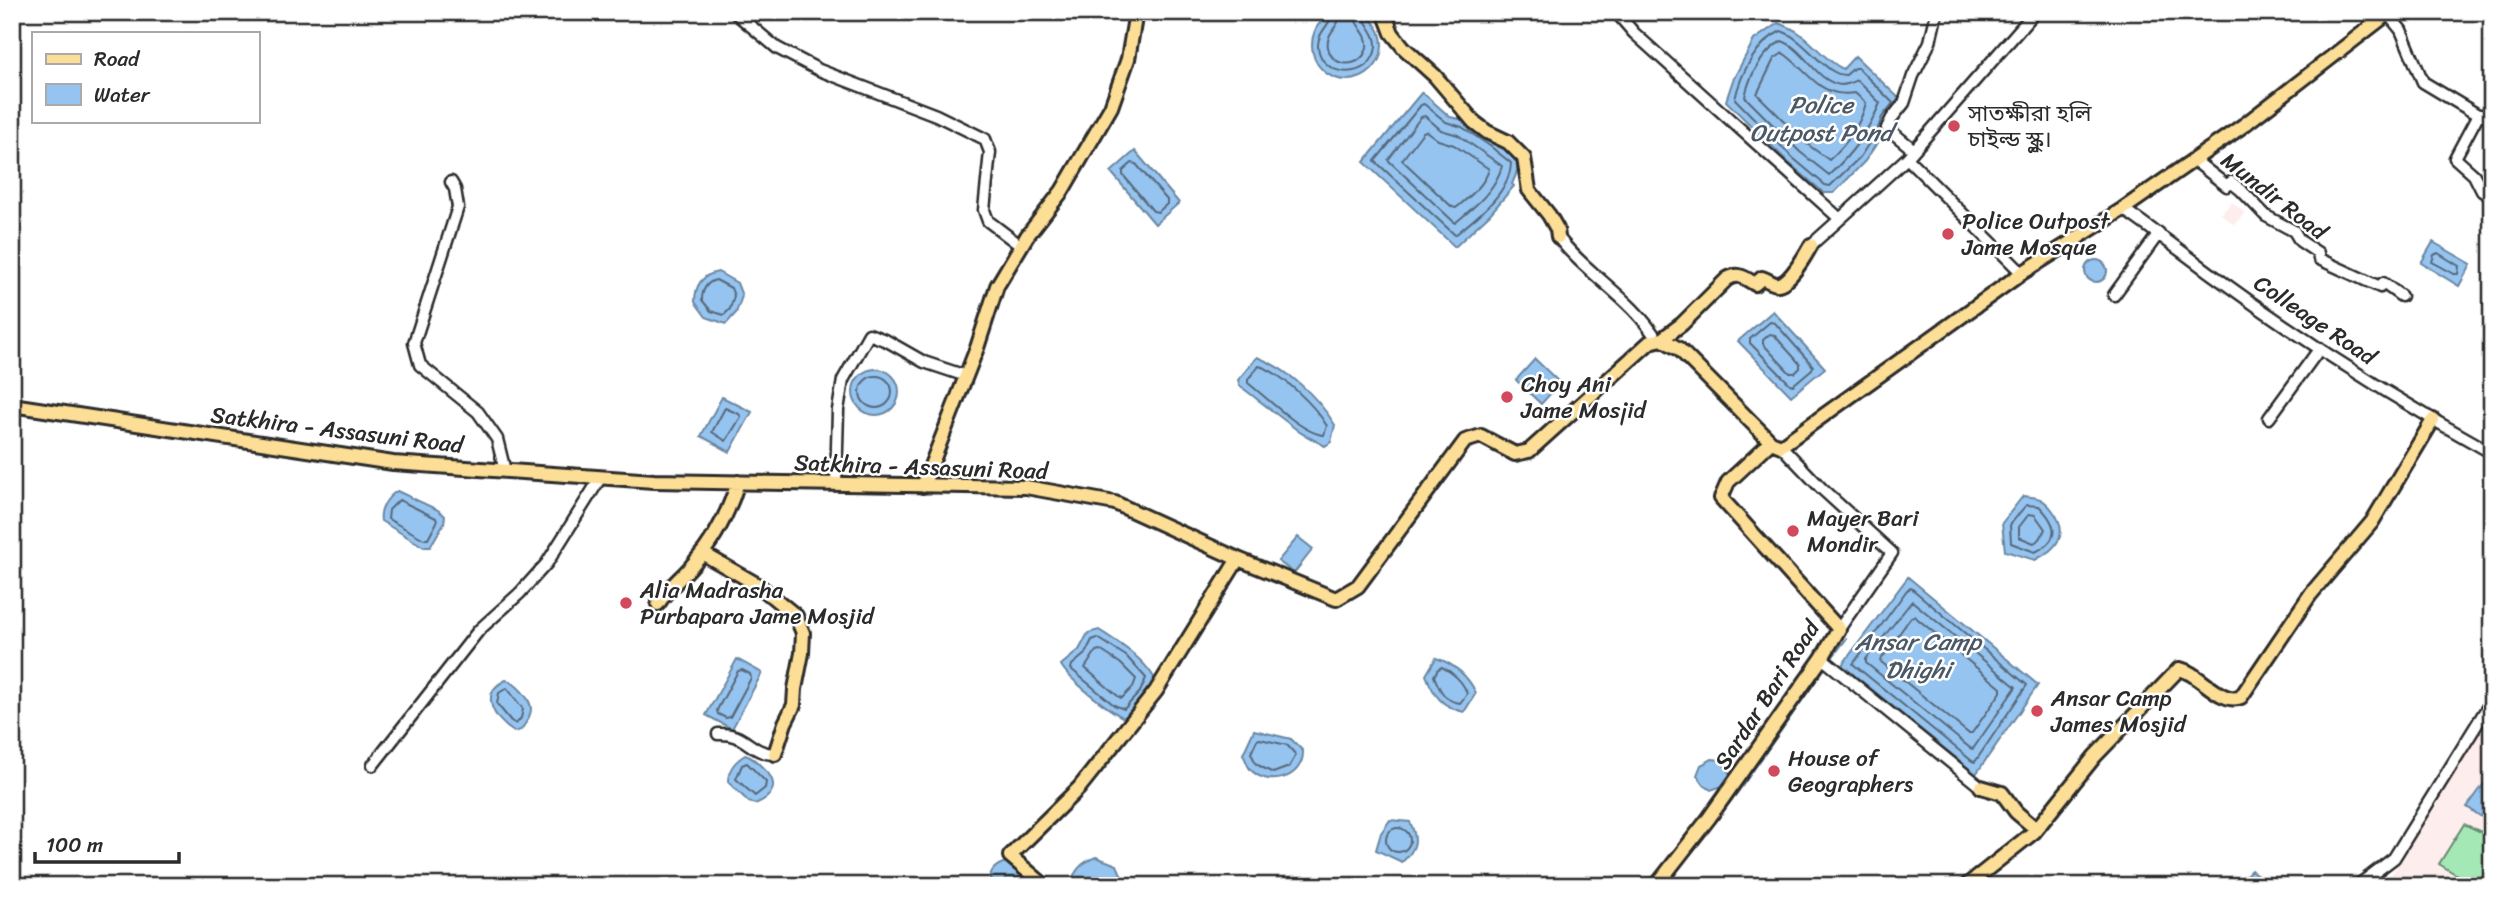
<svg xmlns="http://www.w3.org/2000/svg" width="2504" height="898" viewBox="0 0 2504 898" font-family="Sriracha,'Noto Sans Bengali',sans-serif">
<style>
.built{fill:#fdeeed}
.green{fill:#a4e9b5;stroke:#688a70;stroke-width:2}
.water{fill:#96c4f0;stroke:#6b87a1;stroke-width:2}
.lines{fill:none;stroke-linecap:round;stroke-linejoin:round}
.shore{stroke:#56687a;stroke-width:2}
.stream{stroke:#6b87a1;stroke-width:2.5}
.minor-casing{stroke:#2b2b2b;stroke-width:15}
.major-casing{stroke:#2b2b2b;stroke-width:18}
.minor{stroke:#fff;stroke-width:10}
.major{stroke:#fdde96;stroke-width:12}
.poi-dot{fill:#d1495b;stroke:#fff;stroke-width:2.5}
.labels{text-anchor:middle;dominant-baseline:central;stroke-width:5;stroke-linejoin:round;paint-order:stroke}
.poi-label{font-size:23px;fill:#2b2b2b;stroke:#fff;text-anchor:start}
.street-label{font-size:23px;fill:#2b2b2b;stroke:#fff}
.water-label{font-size:24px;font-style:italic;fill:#4b5966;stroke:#fff}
</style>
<rect width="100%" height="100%" fill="#fff"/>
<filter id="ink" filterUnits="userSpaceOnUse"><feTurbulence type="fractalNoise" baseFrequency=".0143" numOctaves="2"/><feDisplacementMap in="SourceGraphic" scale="14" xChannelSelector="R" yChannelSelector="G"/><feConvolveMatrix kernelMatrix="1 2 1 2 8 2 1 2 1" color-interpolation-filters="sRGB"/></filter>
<g filter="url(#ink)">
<path class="built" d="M 2232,202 L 2245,213 L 2234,225 L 2221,214 Z
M 2492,707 L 2492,886 L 2378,886 L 2395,870 Z"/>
<path class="green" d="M 2464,824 L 2492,837 L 2492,886 L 2475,886 L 2439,864 Z"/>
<path class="water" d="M1312 45a35 35 0 1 1 70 0a35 35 0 1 1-70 0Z
M 1778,23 C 1811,33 1817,56 1843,69 L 1855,56 L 1904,103 L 1888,121 L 1883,134 L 1865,161 L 1834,193 L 1824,193 L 1789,163 L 1726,101 L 1733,80 L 1754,40 Z
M 1422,92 L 1450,117 L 1464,120 L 1515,155 C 1520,166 1517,173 1512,184 L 1514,186 L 1490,214 L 1455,247 L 1364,162 Z
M 1135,151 L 1179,203 L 1155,224 L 1111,172 Z
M 2433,242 L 2471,264 L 2459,286 L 2421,263 Z
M2085 271a11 11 0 1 1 22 0a11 11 0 1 1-22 0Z
M 718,272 L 737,283 L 742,296 L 736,313 L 726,324 L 706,317 L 695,302 C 695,286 701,275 718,272 Z
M 1773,311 L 1825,368 L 1791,396 L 1738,341 Z
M 1257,357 C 1288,369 1317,396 1335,425 L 1331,442 L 1325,446 L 1301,433 L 1240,386 L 1238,380 Z
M 1535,359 L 1560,383 L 1541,404 L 1516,380 Z
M853 392a23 23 0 1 1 46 0a23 23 0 1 1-46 0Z
M 722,397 L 752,412 L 730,452 L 701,436 Z
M 397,491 L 438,510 L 445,516 L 444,523 L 430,547 L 424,547 L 381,521 C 379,510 387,497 397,491 Z
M 2023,496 C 2028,497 2036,497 2040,499 C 2045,501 2050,507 2053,511 C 2070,534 2057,549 2035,560 L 2005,551 L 2002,523 Z
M 1298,537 L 1313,549 L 1294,573 L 1278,561 Z
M 1908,577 L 2038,685 L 1976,774 L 1842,665 Z
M 1099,630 C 1120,644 1142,657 1155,679 L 1146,696 L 1124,718 C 1109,710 1069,680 1061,665 L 1079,650 L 1088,633 Z
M 1436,658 C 1454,664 1468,676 1476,693 L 1464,712 C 1442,707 1434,696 1426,675 Z
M 737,659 L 762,673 L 732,729 L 706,715 Z
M 506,680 C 515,682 531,699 531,709 C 531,717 525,724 521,730 L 514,732 C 494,720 478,693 506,680 Z
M 1254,730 L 1291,739 L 1303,751 C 1304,778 1268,789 1250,769 C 1247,765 1245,758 1243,754 Z
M 745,755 C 753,757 758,763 764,769 C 779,783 775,796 755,804 L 749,802 L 728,782 C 728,770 735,761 745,755 Z
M 1712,759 L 1721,760 L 1731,776 L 1728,784 L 1711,790 L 1704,785 L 1697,775 L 1701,765 Z
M 2492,773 L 2492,824 L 2467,807 Z
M 1390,820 L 1410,822 C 1418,839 1417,849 1402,862 L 1376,850 L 1381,833 Z
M 1096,857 L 1117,865 L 1123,879 L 1130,886 L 1069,886 C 1075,871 1080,863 1096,857 Z
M 1006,862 L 1011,863 L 1041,886 L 993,886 L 990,881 C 989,870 996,865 1006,862 Z
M 2251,870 L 2271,886 L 2235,886 Z"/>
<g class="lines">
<path class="shore" d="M 1333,12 C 1331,25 1317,32 1318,47 C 1322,80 1372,80 1376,47 C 1377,32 1364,25 1362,12
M 1341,12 C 1341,26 1325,33 1328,47 C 1331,69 1363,69 1367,47 C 1369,33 1354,26 1353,12
M 1781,31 C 1806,39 1825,76 1846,75 L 1854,68 L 1858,68 L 1893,103 L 1882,117 L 1877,131 L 1860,157 L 1830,186 L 1825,185 L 1793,158 L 1735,99 C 1741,73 1756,43 1781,31 Z
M 1782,41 C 1805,49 1816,82 1841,85 C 1847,85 1853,82 1857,80 L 1880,103 C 1869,130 1852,154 1829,175 L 1800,152 L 1745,97 C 1749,76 1763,51 1782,41 Z
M 1783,53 C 1809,71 1819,99 1855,93 L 1866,103 C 1860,126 1846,145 1829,160 L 1807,144 L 1757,94 L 1774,59 Z
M 1424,104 L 1446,122 L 1462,127 L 1490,146 L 1511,163 C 1510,193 1476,218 1455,235 L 1375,161 L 1421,105 Z
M 1425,116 L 1441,130 L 1458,135 L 1502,166 C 1495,191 1474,207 1455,223 L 1388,160 L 1421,117 Z
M 1426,131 L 1438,140 L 1454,145 L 1489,169 C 1485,185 1468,198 1456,208 L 1452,207 L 1402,160 L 1423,132 Z
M 1132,163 L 1136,164 L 1167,200 L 1167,204 L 1158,212 L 1153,211 L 1123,175 L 1123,171 Z
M 2438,253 L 2459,266 L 2458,274 L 2454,274 L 2432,262 L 2434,255 Z
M 716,280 L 731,288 L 734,296 L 730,309 L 724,315 L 711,311 L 702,300 C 702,291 706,282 716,280 Z
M 1770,322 L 1775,323 L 1813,366 L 1812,369 L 1793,385 L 1790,384 L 1750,343 L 1750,339 Z
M 1770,334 L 1774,335 L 1800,364 L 1800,368 L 1795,373 L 1790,373 L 1763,344 L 1763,340 Z
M 1259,366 C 1281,372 1316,407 1327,426 L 1324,435 C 1303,434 1266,397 1248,383 L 1248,379 Z
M860 392a16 16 0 1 1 32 0a16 16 0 1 1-32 0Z
M 725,408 L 739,414 L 741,417 L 726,441 L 712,432 Z
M 399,500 L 436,518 L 437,522 L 428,539 L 424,539 L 388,519 L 389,510 Z
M 2026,505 L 2039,506 C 2057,524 2061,540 2035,552 L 2011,543 L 2010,525 Z
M 2029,514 L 2035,515 L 2045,529 L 2040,539 L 2034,543 L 2019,537 L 2019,527 Z
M 1911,588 L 2027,685 L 1975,762 L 1972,761 L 1853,664 L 1907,590 Z
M 1912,601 L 2016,687 L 1973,749 L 1970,748 L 1866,663 L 1866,659 Z
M 1914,616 L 2001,688 L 2001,692 L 1972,733 L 1968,733 L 1880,661 L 1911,617 Z
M 1098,638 L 1126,656 L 1146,678 L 1140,692 L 1124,709 L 1114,705 L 1071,669 L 1072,665 L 1085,654 L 1092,640 Z
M 1100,650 L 1120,663 L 1136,679 L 1133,687 L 1122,698 L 1119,697 L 1085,668 L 1096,651 Z
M 1442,667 C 1452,672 1464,682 1467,694 L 1460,703 C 1445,702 1439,689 1434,676 L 1438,669 Z
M 742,670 L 750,674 L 751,678 L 730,717 L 726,718 L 718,714 L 717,710 L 738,671 Z
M 507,688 L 523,709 L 521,718 L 516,724 L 511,721 L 497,704 L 499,693 Z
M 1260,739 L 1287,745 L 1296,755 L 1289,767 L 1273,773 L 1256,764 L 1251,753 L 1257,740 Z
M 747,763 L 766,782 L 765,788 L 755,796 L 736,779 L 742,765 Z
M1386 840a12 12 0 1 1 24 0a12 12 0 1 1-24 0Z"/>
<path class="stream" d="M 1830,660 L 1846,639
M 1665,886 L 1737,793 L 1826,666"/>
<defs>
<path id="minor" d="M 734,12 L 777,48 L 819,70 L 936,115 L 985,139 L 990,152 L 984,210 L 988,221 L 1021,246
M 1616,12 L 1634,33 L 1840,219 L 1907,158
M 2388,14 L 2401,30 L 2423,82 L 2478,115 L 2492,115
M 2478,115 L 2455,158 L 2474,175 L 2482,191 L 2492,197
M 1914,150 L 1887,128 L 1892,118 L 1904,103 L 1913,76 L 1930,42 L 1937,12
M 2194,160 L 2227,186 L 2231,182 L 2241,190 L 2266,216 L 2294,231 L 2300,241 L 2318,253 L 2319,259 L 2380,287 L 2383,283 L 2401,296
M 451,182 L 455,189 L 458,207 L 414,343 L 420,365 L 478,412 L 497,439 L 505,471
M 2123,209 C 2154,230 2183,253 2213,275 C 2302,340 2396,400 2492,453
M 1558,237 C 1586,274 1634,300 1657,340
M 1811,245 L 1840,219
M 2022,273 L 1907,158 L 2035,12
M 2114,295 L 2159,233
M 2269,418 L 2320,348
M 1781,446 L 1822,489 L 1892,553 L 1839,629
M 836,484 L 838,410 L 843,380 L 869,334 L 887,341 L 924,362 L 966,376
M 1822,658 L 1981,787
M 718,734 C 746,732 750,754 775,754
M 373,765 L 479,630 L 520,593 L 547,563 L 601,477
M 2357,886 L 2394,858 L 2492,700"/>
<path id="major" d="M 1384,12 L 1392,33 L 1404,48 L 1435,76 L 1474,122 L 1487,132 L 1508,142 L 1524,158 L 1529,190 L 1549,215 L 1557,229 L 1558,237
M 1662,339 L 1682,324 L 1727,279 C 1740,272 1744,278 1755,284 L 1762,278 C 1766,279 1774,285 1778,284 C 1790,283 1806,254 1811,245
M 12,405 L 393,463 L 654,481 L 1026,487 L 1115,503 L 1238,559 L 1336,599 L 1358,586 L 1465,441 L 1481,436 L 1515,454 L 1529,451 L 1650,342 L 1662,339 L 1679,349 L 1771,442 L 1781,446 L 2022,273 L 2123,209 L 2244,125 L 2390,12
M 923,486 L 977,348 L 997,286 L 1027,236 L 1062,191 L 1111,107 L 1128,59 L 1136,12
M 702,553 L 758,585 L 796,616 L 803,633 L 802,653 L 795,689 L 794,705 L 785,723 L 775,754
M 658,604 C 668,587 682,578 694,563 C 714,541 729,511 738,482
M 1981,787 L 2002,793 L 2016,812 L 2036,829
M 1045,886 L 1010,856 L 1079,788 L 1156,691 L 1238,559
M 1656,886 L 1709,818 L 1822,658 L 1839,629 L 1721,498 L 1728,482 L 1771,442
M 1966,886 L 2034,832 L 2095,756 L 2179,669 C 2199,672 2221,706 2241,697 L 2310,595 L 2372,522 L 2433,420"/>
</defs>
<use href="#minor" class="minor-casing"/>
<use href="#major" class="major-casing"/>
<use href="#minor" class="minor"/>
<use href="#major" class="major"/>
</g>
</g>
<g class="poi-dot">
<circle cx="1954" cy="126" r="7"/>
<circle cx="1948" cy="234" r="7"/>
<circle cx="1507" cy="397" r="7"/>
<circle cx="1793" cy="531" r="7"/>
<circle cx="626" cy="603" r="7"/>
<circle cx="2037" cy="711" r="7"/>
<circle cx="1774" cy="771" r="7"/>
</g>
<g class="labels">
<g class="poi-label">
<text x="1968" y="113">সাতক্ষীরা হলি<tspan x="1968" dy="26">চাইল্ড স্কুল।</tspan></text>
<text x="1962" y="221">Police Outpost<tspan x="1962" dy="26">Jame Mosque</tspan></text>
<text x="1521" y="384">Choy Ani<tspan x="1521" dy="26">Jame Mosjid</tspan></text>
<text x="1807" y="518">Mayer Bari<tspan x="1807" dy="26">Mondir</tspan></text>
<text x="640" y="590">Alia Madrasha<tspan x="640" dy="26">Purbapara Jame Mosjid</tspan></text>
<text x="2051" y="698">Ansar Camp<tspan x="2051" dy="26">James Mosjid</tspan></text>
<text x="1788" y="758">House of<tspan x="1788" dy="26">Geographers</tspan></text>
</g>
<g class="street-label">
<text transform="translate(2274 196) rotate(38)">Mundir Road</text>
<text transform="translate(2315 320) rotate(34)">Colleage Road</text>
<text transform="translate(337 430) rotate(7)">Satkhira - Assasuni Road</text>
<text transform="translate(921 467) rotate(2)">Satkhira - Assasuni Road</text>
<text transform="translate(1767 695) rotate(-57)">Sardar Bari Road</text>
</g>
<g class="water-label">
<text x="1821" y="105">Police<tspan x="1821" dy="28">Outpost Pond</tspan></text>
<text x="1918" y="642">Ansar Camp<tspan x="1918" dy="28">Dhighi</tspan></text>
</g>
</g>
<rect width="2504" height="898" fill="none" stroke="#fff" stroke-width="42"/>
<rect x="21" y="21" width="2462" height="856" fill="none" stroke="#2b2b2b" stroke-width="2.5" filter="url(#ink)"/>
<rect x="32" y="32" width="228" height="91" fill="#ffffff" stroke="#aaaaaa" stroke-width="2"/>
<rect x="46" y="54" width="35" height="10" fill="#fdde96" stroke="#aaaaaa" stroke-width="2"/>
<text x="94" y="66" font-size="21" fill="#2b2b2b">Road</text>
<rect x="46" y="84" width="35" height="21" fill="#96c4f0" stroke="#aaaaaa" stroke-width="2"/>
<text x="94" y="102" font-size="21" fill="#2b2b2b">Water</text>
<path d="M35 852v10h144v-10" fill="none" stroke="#2b2b2b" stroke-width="3.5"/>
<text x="46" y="852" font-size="21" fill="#2b2b2b" stroke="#ffffff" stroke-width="5" paint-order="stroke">100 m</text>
</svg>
